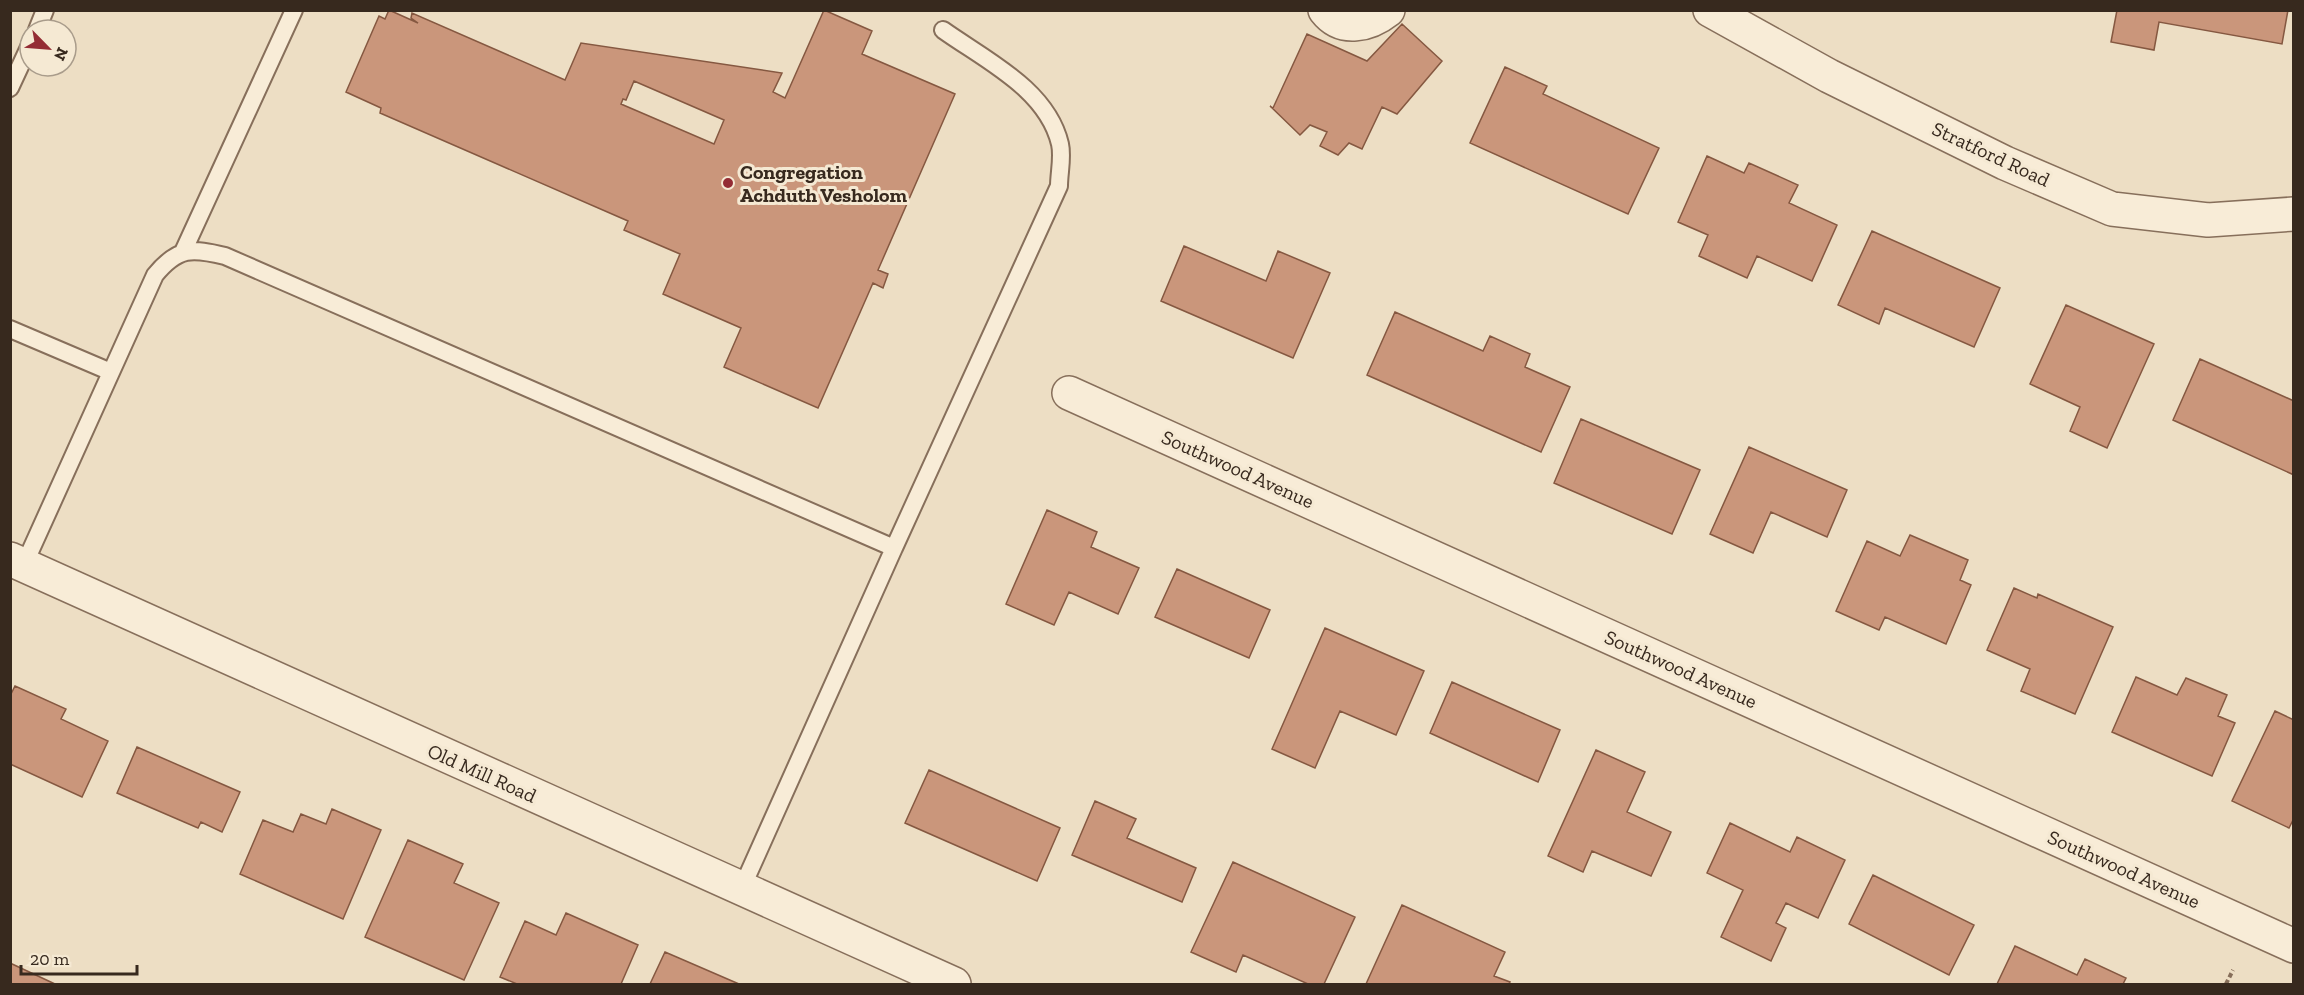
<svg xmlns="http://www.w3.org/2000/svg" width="2304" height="995" viewBox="0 0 2304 995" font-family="'Zilla Slab',serif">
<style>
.building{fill:#ca967b;stroke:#855841;stroke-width:1.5;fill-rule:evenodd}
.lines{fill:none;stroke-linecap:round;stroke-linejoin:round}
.lane-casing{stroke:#876f5b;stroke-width:20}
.street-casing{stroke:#876f5b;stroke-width:36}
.path{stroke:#876f5b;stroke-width:4;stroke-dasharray:4.5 3;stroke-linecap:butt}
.lane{stroke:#f8ecd7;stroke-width:16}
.street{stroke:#f8ecd7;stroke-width:33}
.poi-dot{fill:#942c34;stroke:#f5e9d3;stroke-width:2}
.labels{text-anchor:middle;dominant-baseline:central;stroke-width:6;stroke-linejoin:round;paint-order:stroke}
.street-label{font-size:20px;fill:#37291e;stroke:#f5e9d3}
.poi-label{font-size:20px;font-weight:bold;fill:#37291e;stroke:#f5e9d3;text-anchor:start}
</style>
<rect width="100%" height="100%" fill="#eddec4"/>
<path class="building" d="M 389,10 L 418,23 L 411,18 L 412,13 L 565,80 L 581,43 L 782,73 L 773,92 L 785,98 L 824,10 L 872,31 L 862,54 L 955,94 L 878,270 L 888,274 L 883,288 L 873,283 L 818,408 L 724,367 L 741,328 L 663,294 L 680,254 L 624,230 L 628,221 L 380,113 L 381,108 L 346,92 L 379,16 L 385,19 ZM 634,81 L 724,120 L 714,144 L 621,104 L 623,99 L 626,100 Z
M 2117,10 L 2288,10 L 2282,44 L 2159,22 L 2154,50 L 2111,42 Z
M 1402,24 L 1442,61 L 1397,114 L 1382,107 L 1362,149 L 1349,143 L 1338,155 L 1320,146 L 1327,132 L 1310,125 L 1300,135 L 1270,106 L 1273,108 L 1307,34 L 1367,61 Z
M 1505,67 L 1547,86 L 1543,94 L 1659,148 L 1628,214 L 1470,143 Z
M 1707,156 L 1744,173 L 1749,163 L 1798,185 L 1789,203 L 1837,225 L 1812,281 L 1757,256 L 1747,278 L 1699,256 L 1708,235 L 1678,222 Z
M 1872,231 L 2000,288 L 1974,347 L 1885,308 L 1879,324 L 1838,305 Z
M 1184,246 L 1266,281 L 1278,251 L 1330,273 L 1293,358 L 1161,301 Z
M 2066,305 L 2154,344 L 2107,448 L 2070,431 L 2080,407 L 2030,384 Z
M 1395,312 L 1483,351 L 1490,336 L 1530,354 L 1525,367 L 1570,387 L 1541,452 L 1367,375 Z
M 2200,359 L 2294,401 L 2294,475 L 2173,420 Z
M 1581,419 L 1700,470 L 1672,534 L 1554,483 Z
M 1749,447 L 1847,490 L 1827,537 L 1771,512 L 1753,553 L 1710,534 Z
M 1047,510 L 1097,532 L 1091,547 L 1139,568 L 1118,614 L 1069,592 L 1054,625 L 1006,604 Z
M 1910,535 L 1968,560 L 1960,580 L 1971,585 L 1946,644 L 1885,617 L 1879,630 L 1836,611 L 1867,541 L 1900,556 Z
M 1177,569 L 1270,610 L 1249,658 L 1155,617 Z
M 2014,588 L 2037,598 L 2038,594 L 2113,627 L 2075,714 L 2021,691 L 2030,669 L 1987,650 Z
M 1325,628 L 1424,671 L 1396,735 L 1340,711 L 1315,768 L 1272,749 Z
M 2136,677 L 2177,695 L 2186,678 L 2227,695 L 2218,716 L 2235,723 L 2212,776 L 2112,732 Z
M 1452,682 L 1560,730 L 1538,782 L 1430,733 Z
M 15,686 L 66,709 L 61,719 L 108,741 L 82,797 L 10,764 L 10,696 Z
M 2275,711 L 2294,720 L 2294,818 L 2289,828 L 2232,801 Z
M 137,747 L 240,792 L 222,832 L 201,822 L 198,828 L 117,793 Z
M 1596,750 L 1645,772 L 1627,812 L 1671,832 L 1651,876 L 1592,851 L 1583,872 L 1548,856 Z
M 929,770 L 1060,828 L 1037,881 L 905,823 Z
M 1095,801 L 1136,819 L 1127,838 L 1196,868 L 1182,902 L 1072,855 Z
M 332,809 L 381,830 L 343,919 L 240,874 L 263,820 L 293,832 L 301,814 L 326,824 Z
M 1730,823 L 1790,852 L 1797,837 L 1845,860 L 1818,918 L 1786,903 L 1776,923 L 1786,928 L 1771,961 L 1721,937 L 1743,890 L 1707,873 Z
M 408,840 L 463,864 L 454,883 L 499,903 L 464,980 L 365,937 Z
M 1233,862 L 1355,917 L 1324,984 L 1308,984 L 1243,955 L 1236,972 L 1191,952 Z
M 1873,875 L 1974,925 L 1949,975 L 1849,924 Z
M 1402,905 L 1505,952 L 1494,976 L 1510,982 L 1509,984 L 1366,984 Z
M 566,913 L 638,945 L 621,984 L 517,984 L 500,977 L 525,921 L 556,935 Z
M 2015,946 L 2077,975 L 2085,959 L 2126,978 L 2123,984 L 1997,984 Z
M 665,952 L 739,984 L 650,984 Z
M 10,963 L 55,984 L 10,984 Z"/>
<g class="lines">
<defs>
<path id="lane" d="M 37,30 L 45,10
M 10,88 L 30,45
M 183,252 L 294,10
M 10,329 L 111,372
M 894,548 L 1059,186 C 1059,173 1063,157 1060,144 C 1047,89 985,60 943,30
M 24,565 L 155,275 C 178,247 192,248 225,256 L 894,548 L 741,890"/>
<path id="street" d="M 1325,10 C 1342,32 1369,25 1388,10
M 1710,10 L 1829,76 L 2005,163 L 2112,209 L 2208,220 L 2294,214
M 1069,393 L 2294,946
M 10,559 L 954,984"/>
</defs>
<use href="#lane" class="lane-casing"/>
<use href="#street" class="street-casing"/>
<path class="path" d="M 2226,984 L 2233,970"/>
<use href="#lane" class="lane"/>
<use href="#street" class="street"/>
</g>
<circle class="poi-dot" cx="728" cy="183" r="6"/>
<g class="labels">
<g class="street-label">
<text transform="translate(1991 154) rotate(25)">Stratford Road</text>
<text transform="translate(1238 469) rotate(24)">Southwood Avenue</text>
<text transform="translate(1681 669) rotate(24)">Southwood Avenue</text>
<text transform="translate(482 773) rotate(24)">Old Mill Road</text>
<text transform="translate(2124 869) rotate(24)">Southwood Avenue</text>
</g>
<g class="poi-label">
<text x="740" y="172">Congregation<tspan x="740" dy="23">Achduth Vesholom</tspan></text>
</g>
</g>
<rect width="2304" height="995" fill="none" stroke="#37291e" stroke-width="24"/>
<g transform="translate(48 48) rotate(115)"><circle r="28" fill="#f5e9d3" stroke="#a99c8b" stroke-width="1.5"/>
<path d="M0-4.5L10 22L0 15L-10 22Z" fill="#942c34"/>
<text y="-9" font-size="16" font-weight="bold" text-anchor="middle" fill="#37291e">N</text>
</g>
<path d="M21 965v9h116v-9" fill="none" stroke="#37291e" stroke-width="3"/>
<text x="30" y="965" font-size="18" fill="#37291e" stroke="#f5e9d3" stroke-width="4.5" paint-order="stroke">20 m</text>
</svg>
